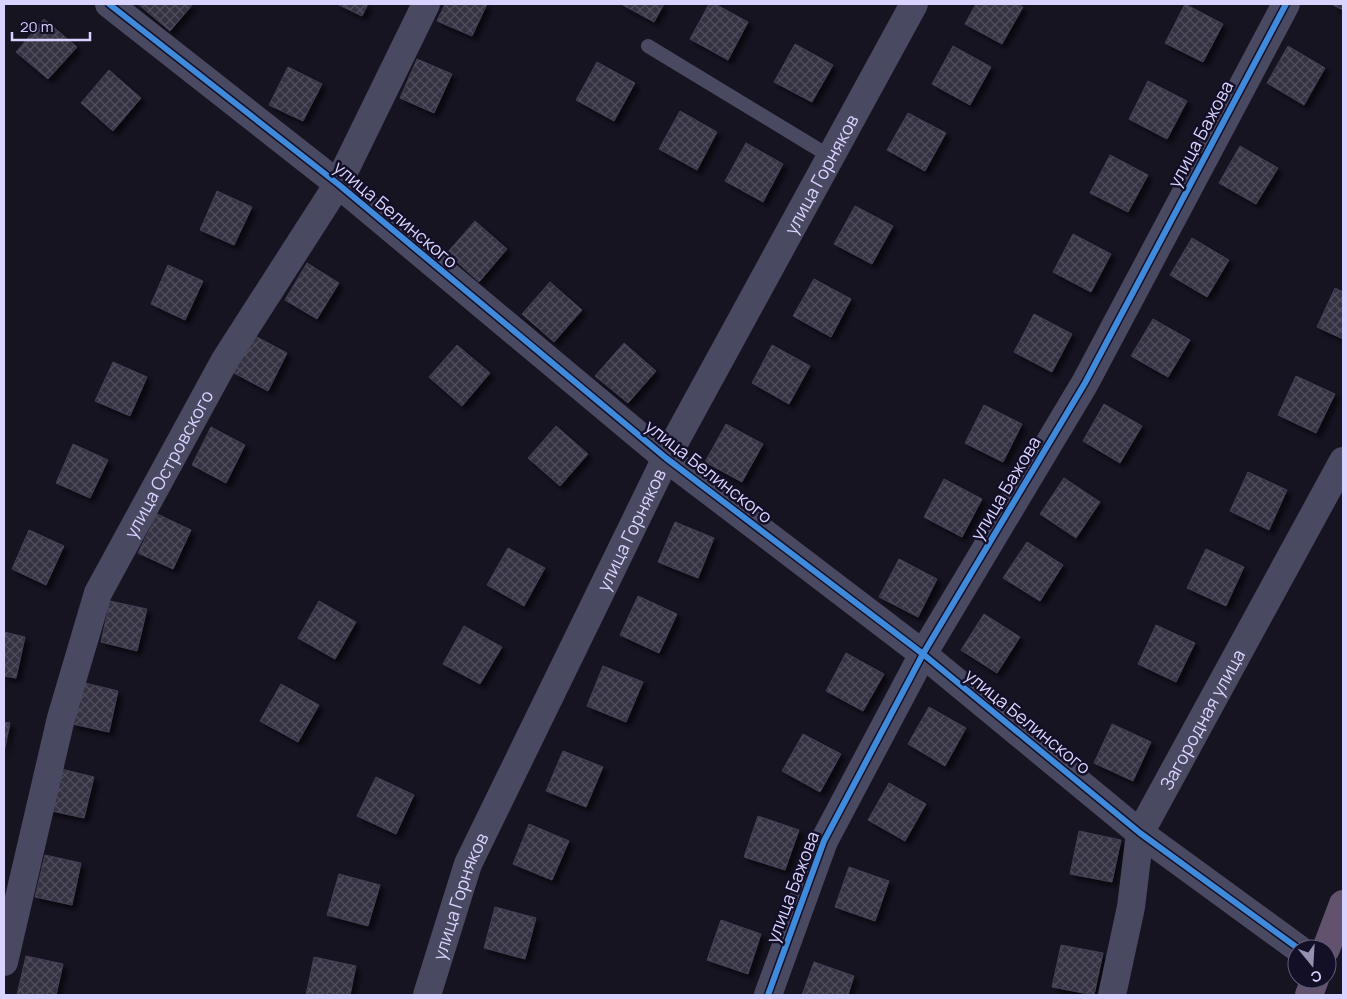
<svg xmlns="http://www.w3.org/2000/svg" width="1347" height="999" viewBox="0 0 1347 999" font-family="Manrope,sans-serif">
<style>
.building{fill:url(#building-cross-hatch);stroke:#433f54;filter:url(#shadow)}
.lines{fill:none;stroke-linecap:round;stroke-linejoin:round}
.service{stroke:#4a4962;stroke-width:14}
.minor{stroke:#4a4962;stroke-width:28}
.tertiary{stroke:#4a4962;stroke-width:28}
.trunk{stroke:#62526e;stroke-width:28}
.cycleway-casing{stroke:#130f26;stroke-width:9}
.cycleway{stroke:#408adc;stroke-width:6}
.labels{text-anchor:middle;dominant-baseline:central;stroke-width:5;stroke-linejoin:round;paint-order:stroke}
.street-label{font-size:18px;fill:#d9d4ff;stroke:#130f26}
</style>
<defs>
<pattern id="building-cross-hatch" width="8" height="8" patternUnits="userSpaceOnUse" patternTransform="scale(1.25)"><rect width="8" height="8" fill="#343243"/><path d="M0 0l8 8M0 8l8-8" fill="none" stroke="#514f5f"/></pattern>
<filter id="shadow"><feDropShadow dx="4.5" dy="4.5" stdDeviation="2.5" flood-color="#0009"/></filter>
</defs>
<rect width="100%" height="100%" fill="#161421"/>
<path class="building" d="M 138,4 L 193,4 L 170,31 Z
M 337,4 L 368,4 L 362,16 Z
M 445,4 L 487,4 L 472,36 L 437,21 Z
M 621,4 L 664,4 L 654,22 Z
M 709,4 L 715,4 L 748,22 L 728,60 L 690,39 Z
M 976,4 L 1017,4 L 1023,7 L 1002,44 L 965,24 Z
M 1185,4 L 1223,24 L 1203,62 L 1165,43 Z
M 1331,4 L 1343,4 L 1343,10 Z
M 44,19 L 77,47 L 48,79 L 16,52 Z
M 795,44 L 833,65 L 812,102 L 774,82 Z
M 953,46 L 991,67 L 970,105 L 932,84 Z
M 1288,46 L 1325,68 L 1304,105 L 1267,83 Z
M 417,59 L 452,74 L 434,113 L 400,98 Z
M 597,62 L 635,83 L 614,121 L 576,100 Z
M 288,67 L 322,84 L 303,121 L 269,105 Z
M 109,70 L 141,98 L 113,131 L 81,103 Z
M 1148,81 L 1187,101 L 1167,139 L 1129,119 Z
M 680,111 L 717,132 L 697,170 L 659,149 Z
M 908,113 L 946,133 L 925,171 L 887,150 Z
M 746,143 L 783,164 L 763,202 L 725,181 Z
M 1240,146 L 1278,168 L 1256,204 L 1219,183 Z
M 1110,155 L 1148,175 L 1128,212 L 1090,193 Z
M 217,191 L 252,207 L 234,245 L 200,230 Z
M 855,206 L 893,226 L 872,264 L 834,244 Z
M 475,221 L 507,249 L 479,282 L 447,253 Z
M 1073,234 L 1111,254 L 1091,292 L 1053,272 Z
M 1192,238 L 1229,260 L 1207,297 L 1170,275 Z
M 307,263 L 339,283 L 317,319 L 285,300 Z
M 168,265 L 203,281 L 185,320 L 151,304 Z
M 814,279 L 851,299 L 831,337 L 793,316 Z
M 550,282 L 582,310 L 554,342 L 522,314 Z
M 1335,288 L 1343,292 L 1343,339 L 1317,327 Z
M 1034,314 L 1072,334 L 1052,372 L 1014,352 Z
M 1153,319 L 1190,340 L 1168,377 L 1131,356 Z
M 253,335 L 287,353 L 268,391 L 234,373 Z
M 624,343 L 656,371 L 628,403 L 595,376 Z
M 457,345 L 490,373 L 462,406 L 429,377 Z
M 772,345 L 810,366 L 789,404 L 752,383 Z
M 113,362 L 147,377 L 130,416 L 95,401 Z
M 1296,376 L 1335,394 L 1316,433 L 1278,415 Z
M 1104,404 L 1142,426 L 1120,463 L 1083,441 Z
M 984,405 L 1022,424 L 1003,462 L 965,443 Z
M 726,424 L 763,444 L 742,482 L 705,462 Z
M 556,426 L 588,454 L 560,486 L 528,458 Z
M 211,427 L 245,445 L 226,483 L 192,465 Z
M 73,444 L 108,460 L 90,498 L 56,483 Z
M 1248,472 L 1287,490 L 1269,530 L 1230,511 Z
M 1064,478 L 1100,502 L 1076,538 L 1040,514 Z
M 944,479 L 982,499 L 962,537 L 924,517 Z
M 157,514 L 191,530 L 173,569 L 138,553 Z
M 675,522 L 714,538 L 698,578 L 658,562 Z
M 29,530 L 64,546 L 46,585 L 12,569 Z
M 1027,542 L 1063,565 L 1040,601 L 1003,578 Z
M 508,548 L 545,568 L 524,606 L 487,585 Z
M 1206,549 L 1244,567 L 1226,606 L 1187,588 Z
M 899,559 L 937,579 L 918,617 L 879,597 Z
M 638,596 L 677,614 L 659,653 L 620,635 Z
M 110,601 L 147,609 L 137,651 L 101,642 Z
M 319,601 L 356,622 L 335,659 L 298,638 Z
M 984,614 L 1020,637 L 997,673 L 961,650 Z
M 1156,625 L 1195,643 L 1176,682 L 1138,664 Z
M 464,626 L 502,647 L 480,684 L 443,664 Z
M 4,632 L 25,637 L 16,678 L 4,676 Z
M 846,653 L 884,674 L 863,711 L 826,691 Z
M 603,666 L 643,682 L 626,722 L 587,706 Z
M 81,682 L 118,691 L 109,732 L 72,724 Z
M 281,684 L 319,705 L 298,742 L 260,721 Z
M 929,707 L 966,728 L 945,766 L 908,744 Z
M 4,722 L 10,723 L 4,752 Z
M 1112,724 L 1151,742 L 1133,781 L 1094,763 Z
M 803,734 L 841,754 L 820,792 L 782,771 Z
M 563,751 L 603,767 L 586,807 L 546,791 Z
M 57,768 L 94,777 L 84,818 L 47,810 Z
M 376,777 L 414,795 L 396,834 L 357,816 Z
M 889,783 L 926,804 L 905,841 L 868,820 Z
M 758,816 L 799,830 L 785,870 L 744,857 Z
M 529,824 L 569,841 L 552,880 L 513,864 Z
M 1079,831 L 1121,840 L 1112,882 L 1070,874 Z
M 45,855 L 81,863 L 72,905 L 35,897 Z
M 849,867 L 889,881 L 875,921 L 835,907 Z
M 339,874 L 380,885 L 368,926 L 327,915 Z
M 495,907 L 536,918 L 525,959 L 484,948 Z
M 721,920 L 761,934 L 748,974 L 707,960 Z
M 1061,945 L 1103,953 L 1094,995 L 1052,987 Z
M 26,956 L 63,964 L 56,995 L 17,995 Z
M 314,957 L 356,966 L 350,995 L 306,995 Z
M 814,962 L 854,976 L 848,995 L 802,995 Z"/>
<g class="lines">
<path class="service" d="M 648,46 L 831,157"/>
<g class="minor">
<path id="s1" d="M 4,962 L 61,718 L 98,593 L 225,360 L 338,184 L 426,4"/>
<path id="s2" d="M 427,995 L 468,864 L 666,458 L 923,654 L 1140,833 L 1299,949"/>
<path d="M 768,995 L 824,841 L 923,654 L 1085,383 L 1286,4"/>
<path id="s3" d="M 1112,995 L 1131,907 L 1140,833 L 1343,461"/>
</g>
<path class="tertiary" id="s4" d="M 109,4 L 338,184 L 666,458 L 914,4"/>
<path class="trunk" d="M 1326,949 L 1343,904
M 1309,995 L 1315,979"/>
<defs>
<path id="cycleway" d="M 109,4 L 338,184 L 666,458 L 923,654 L 1140,833 L 1299,949
M 768,995 L 824,841 L 923,654 L 1085,383 L 1286,4"/>
</defs>
<use href="#cycleway" class="cycleway-casing"/>
<use href="#cycleway" class="cycleway"/>
</g>
<g class="labels">
<g class="street-label">
<text transform="translate(1200 134) rotate(-62)">улица Бажова</text>
<text stroke="none"><textPath href="#s4" startOffset="1042">улица Горняков</textPath></text>
<text transform="translate(396 214) rotate(40)">улица Белинского</text>
<text stroke="none"><textPath href="#s1" startOffset="528">улица Островского</textPath></text>
<text transform="translate(709 471) rotate(38)">улица Белинского</text>
<text transform="translate(1005 488) rotate(-59)">улица Бажова</text>
<text stroke="none"><textPath href="#s2" startOffset="509">улица Горняков</textPath></text>
<text stroke="none"><textPath href="#s3" startOffset="294">Загородная улица</textPath></text>
<text transform="translate(1028 721) rotate(39)">улица Белинского</text>
<text transform="translate(792 887) rotate(-69)">улица Бажова</text>
<text stroke="none"><textPath href="#s2" startOffset="104">улица Горняков</textPath></text>
</g>
</g>
<rect width="1347" height="999" fill="none" stroke="#d9d4ff" stroke-width="10"/>
<g transform="translate(1312 964) rotate(162)"><circle r="24" fill="#130f26" stroke="#625e7d"/>
<path d="M0-4L9 19L0 12L-9 19Z" fill="#9591b1"/>
<text y="-8" font-size="14" font-weight="bold" text-anchor="middle" fill="#d9d4ff">С</text>
</g>
<path d="M12 32v8h78v-8" fill="none" stroke="#d9d4ff" stroke-width="2.5"/>
<text x="20" y="32" font-size="15" fill="#d9d4ff" stroke="#130f26" stroke-width="4" paint-order="stroke">20 m</text>
</svg>
